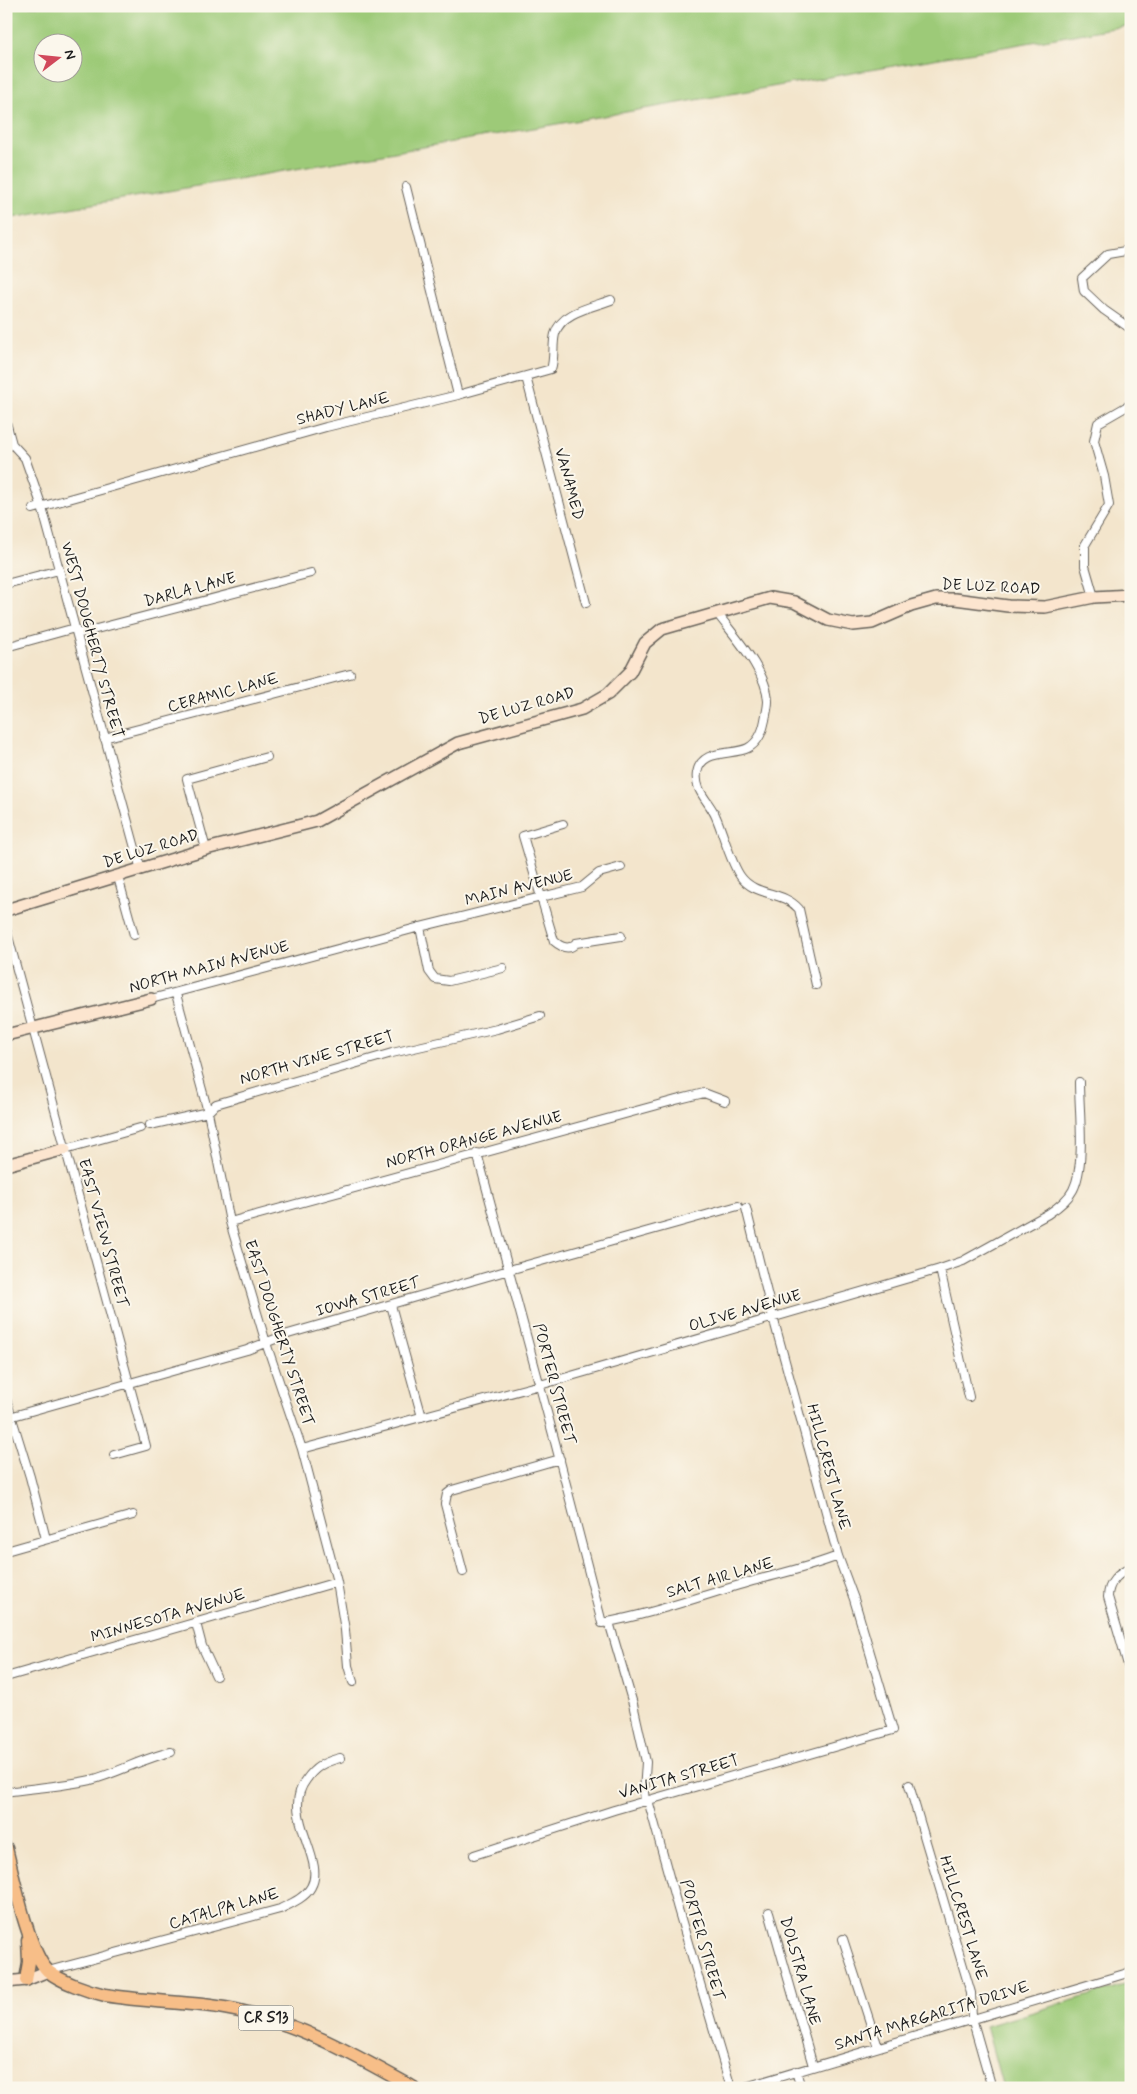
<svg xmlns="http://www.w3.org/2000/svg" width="1137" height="2094" viewBox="0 0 1137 2094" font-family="Mynerve,sans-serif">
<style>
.green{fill:#9dca78;stroke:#5c734a;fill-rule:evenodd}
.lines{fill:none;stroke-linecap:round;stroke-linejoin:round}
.street-casing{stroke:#67625a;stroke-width:10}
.secondary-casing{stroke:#67625a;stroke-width:14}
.primary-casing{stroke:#67625a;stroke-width:15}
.street{stroke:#fff;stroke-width:8}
.secondary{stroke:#fce5cf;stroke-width:11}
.primary{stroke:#f7be88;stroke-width:12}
.labels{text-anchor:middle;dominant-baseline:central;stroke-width:4;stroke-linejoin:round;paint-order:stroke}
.shield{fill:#fbf7ec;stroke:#5f5e5a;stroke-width:1}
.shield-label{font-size:15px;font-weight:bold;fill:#1c1c1c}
.street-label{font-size:16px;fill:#1c1c1c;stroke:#fbf7ec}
</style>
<rect width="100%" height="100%" fill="#fbf7ec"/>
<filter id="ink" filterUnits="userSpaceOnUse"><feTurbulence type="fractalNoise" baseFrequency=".02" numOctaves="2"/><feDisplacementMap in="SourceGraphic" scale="10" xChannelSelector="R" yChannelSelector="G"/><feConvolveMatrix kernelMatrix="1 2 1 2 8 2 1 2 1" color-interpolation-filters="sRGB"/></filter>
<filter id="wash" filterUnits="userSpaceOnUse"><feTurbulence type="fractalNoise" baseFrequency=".0096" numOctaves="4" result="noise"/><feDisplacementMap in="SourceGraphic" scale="20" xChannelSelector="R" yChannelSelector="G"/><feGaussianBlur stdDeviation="1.12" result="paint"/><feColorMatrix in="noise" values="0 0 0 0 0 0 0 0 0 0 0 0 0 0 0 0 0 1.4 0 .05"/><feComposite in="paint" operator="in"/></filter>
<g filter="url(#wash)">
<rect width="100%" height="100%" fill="#f3e5cc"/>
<path class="green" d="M 6,6 L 1131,6 L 1131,25 L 6,219 ZM 42,42 L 72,42 L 72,72 L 42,72 Z
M 1131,1983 L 1131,2088 L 1003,2088 L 986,2026 Z"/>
</g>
<g filter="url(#ink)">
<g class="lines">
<defs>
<path id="street" d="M 406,187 L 458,395
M 1131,250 L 1108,254 L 1082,278 L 1084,291 L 1104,310 L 1131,329
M 522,378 L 526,377 L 586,603
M 6,422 L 12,444 L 25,458 L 42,507 L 141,870
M 33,509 L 326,427 L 458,395 L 551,369 C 555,358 552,346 555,334 C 561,312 593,307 611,300
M 6,584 L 59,570
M 1094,597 L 1085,566 L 1085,545 L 1109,505 L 1104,476 L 1094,441 L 1098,423 L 1131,404
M 717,613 C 734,636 767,671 768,701 C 768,707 766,714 765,720 C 763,731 759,742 748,748 C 732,756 701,748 697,773 C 694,791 710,802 716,817 C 723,833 731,864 741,877 C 756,897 782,890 799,909 L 816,985
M 77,634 L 311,573
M 6,647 L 75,628
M 104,738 L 350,674
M 563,824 L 523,836 L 554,941 C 561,947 569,951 576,943 L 621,936
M 206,849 L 187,779 L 267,757
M 118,877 L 134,935
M 420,927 L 429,971 L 435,979 L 449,981 L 503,968
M 6,929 L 146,1446 L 114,1455
M 176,994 L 208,1112 L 230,1222 L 266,1343 L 302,1449 L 337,1582 L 345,1630 L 348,1666 L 353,1682
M 151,999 L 420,927 L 582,887 L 599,873 L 621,867
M 150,1125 L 208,1112 L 216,1104 L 392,1053 L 497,1029 L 540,1016
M 65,1149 L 140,1128
M 477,1153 L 555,1442 L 602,1623 C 654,1614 703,1595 753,1581 C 782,1573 810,1567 838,1556
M 230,1222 L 676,1100 L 704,1093 L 725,1101
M 940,1269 L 969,1397
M 391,1305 L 422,1417
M 6,1399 L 30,1477 L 46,1539
M 6,1418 L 247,1350 L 288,1334 L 509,1270 L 738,1206
M 302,1449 L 540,1385 L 940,1269 L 963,1261 L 1048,1214 C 1057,1208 1068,1200 1073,1190 C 1086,1165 1079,1111 1079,1082
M 6,1551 L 133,1515
M 1131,1568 C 1118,1573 1108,1583 1108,1597 L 1131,1675
M 463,1572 L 445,1504 L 447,1494 L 452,1490 L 560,1459
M 609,1622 L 633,1704 L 646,1762 L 644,1792 L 645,1801
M 196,1623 L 202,1646 L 216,1676
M 6,1677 L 337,1582
M 909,1785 L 971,1993 L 972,2018 L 992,2088
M 6,1792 C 34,1788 63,1786 91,1780 C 118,1773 143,1758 171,1752
M 648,1800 L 678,1909 L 731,2088
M 474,1855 L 614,1810 L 893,1730 L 854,1599 L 838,1556 L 773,1317 L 746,1208
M 769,1912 L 813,2066
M 843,1939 L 878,2047
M 48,1971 L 280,1909 C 290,1904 305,1898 311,1887 C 327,1860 280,1814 306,1780 C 315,1767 324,1762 340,1758
M 796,2071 L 801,2088
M 742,2088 L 1131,1972"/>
<path id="secondary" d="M 6,910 L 206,849 L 317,821 L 458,743 L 582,709 L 608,694 L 630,672 L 645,643 L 662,629 L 770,598 L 794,602 L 828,620 L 853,625 L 872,623 L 911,606 L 936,599 L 955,599 L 1008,606 L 1045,607 L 1094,597 L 1131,595
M 6,1035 L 151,999
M 6,1165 L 65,1149
M 6,1982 L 26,1980 L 48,1971"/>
<path id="primary" d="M 6,1848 C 13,1876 29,1954 48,1971 C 61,1982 88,1991 105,1995 C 151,2003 199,2001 244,2012 C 305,2026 360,2058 414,2088
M 26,1980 L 29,1962 L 28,1940"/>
</defs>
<use href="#street" class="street-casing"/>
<use href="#secondary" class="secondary-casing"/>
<use href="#primary" class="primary-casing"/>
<use href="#street" class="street"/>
<use href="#secondary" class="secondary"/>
<use href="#primary" class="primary"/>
</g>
</g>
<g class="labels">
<rect class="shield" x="238.5" y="2005.5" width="55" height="25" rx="4"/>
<g class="shield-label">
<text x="266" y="2018">CR S13</text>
</g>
<g class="street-label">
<text transform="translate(343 409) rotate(-14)">SHADY LANE</text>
<text transform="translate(569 484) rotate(75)">VANAMED</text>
<text transform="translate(991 587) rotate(3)">DE LUZ ROAD</text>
<text transform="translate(190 590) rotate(-15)">DARLA LANE</text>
<text transform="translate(92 640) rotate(75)">WEST DOUGHERTY STREET</text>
<text transform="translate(223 693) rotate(-15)">CERAMIC LANE</text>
<text transform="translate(527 706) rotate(-16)">DE LUZ ROAD</text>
<text transform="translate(151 849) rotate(-17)">DE LUZ ROAD</text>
<text transform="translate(519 888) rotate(-14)">MAIN AVENUE</text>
<text transform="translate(209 967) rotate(-15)">NORTH MAIN AVENUE</text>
<text transform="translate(317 1058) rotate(-16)">NORTH VINE STREET</text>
<text transform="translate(474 1140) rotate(-15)">NORTH ORANGE AVENUE</text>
<text transform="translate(103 1233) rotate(75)">EAST VIEW STREET</text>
<text transform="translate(368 1297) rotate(-16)">IOWA STREET</text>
<text transform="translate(745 1311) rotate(-16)">OLIVE AVENUE</text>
<text transform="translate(279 1333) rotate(72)">EAST DOUGHERTY STREET</text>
<text transform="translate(554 1384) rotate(75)">PORTER STREET</text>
<text transform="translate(828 1467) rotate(75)">HILLCREST LANE</text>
<text transform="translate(720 1578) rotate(-16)">SALT AIR LANE</text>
<text transform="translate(168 1616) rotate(-16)">MINNESOTA AVENUE</text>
<text transform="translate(679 1777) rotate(-16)">VANITA STREET</text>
<text transform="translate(224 1909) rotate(-16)">CATALPA LANE</text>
<text transform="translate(963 1918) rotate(73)">HILLCREST LANE</text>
<text transform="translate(702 1940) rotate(74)">PORTER STREET</text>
<text transform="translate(800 1971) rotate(74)">DOLSTRA LANE</text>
<text transform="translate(932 2016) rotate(-17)">SANTA MARGARITA DRIVE</text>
</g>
</g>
<rect width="1137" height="2094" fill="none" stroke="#fbf7ec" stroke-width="25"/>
<g transform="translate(58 58) rotate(74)"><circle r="24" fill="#fbf7ec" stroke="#a29f99"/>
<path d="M0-4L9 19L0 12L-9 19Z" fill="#d1495b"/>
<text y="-8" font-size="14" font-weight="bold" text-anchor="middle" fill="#1c1c1c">N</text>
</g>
</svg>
